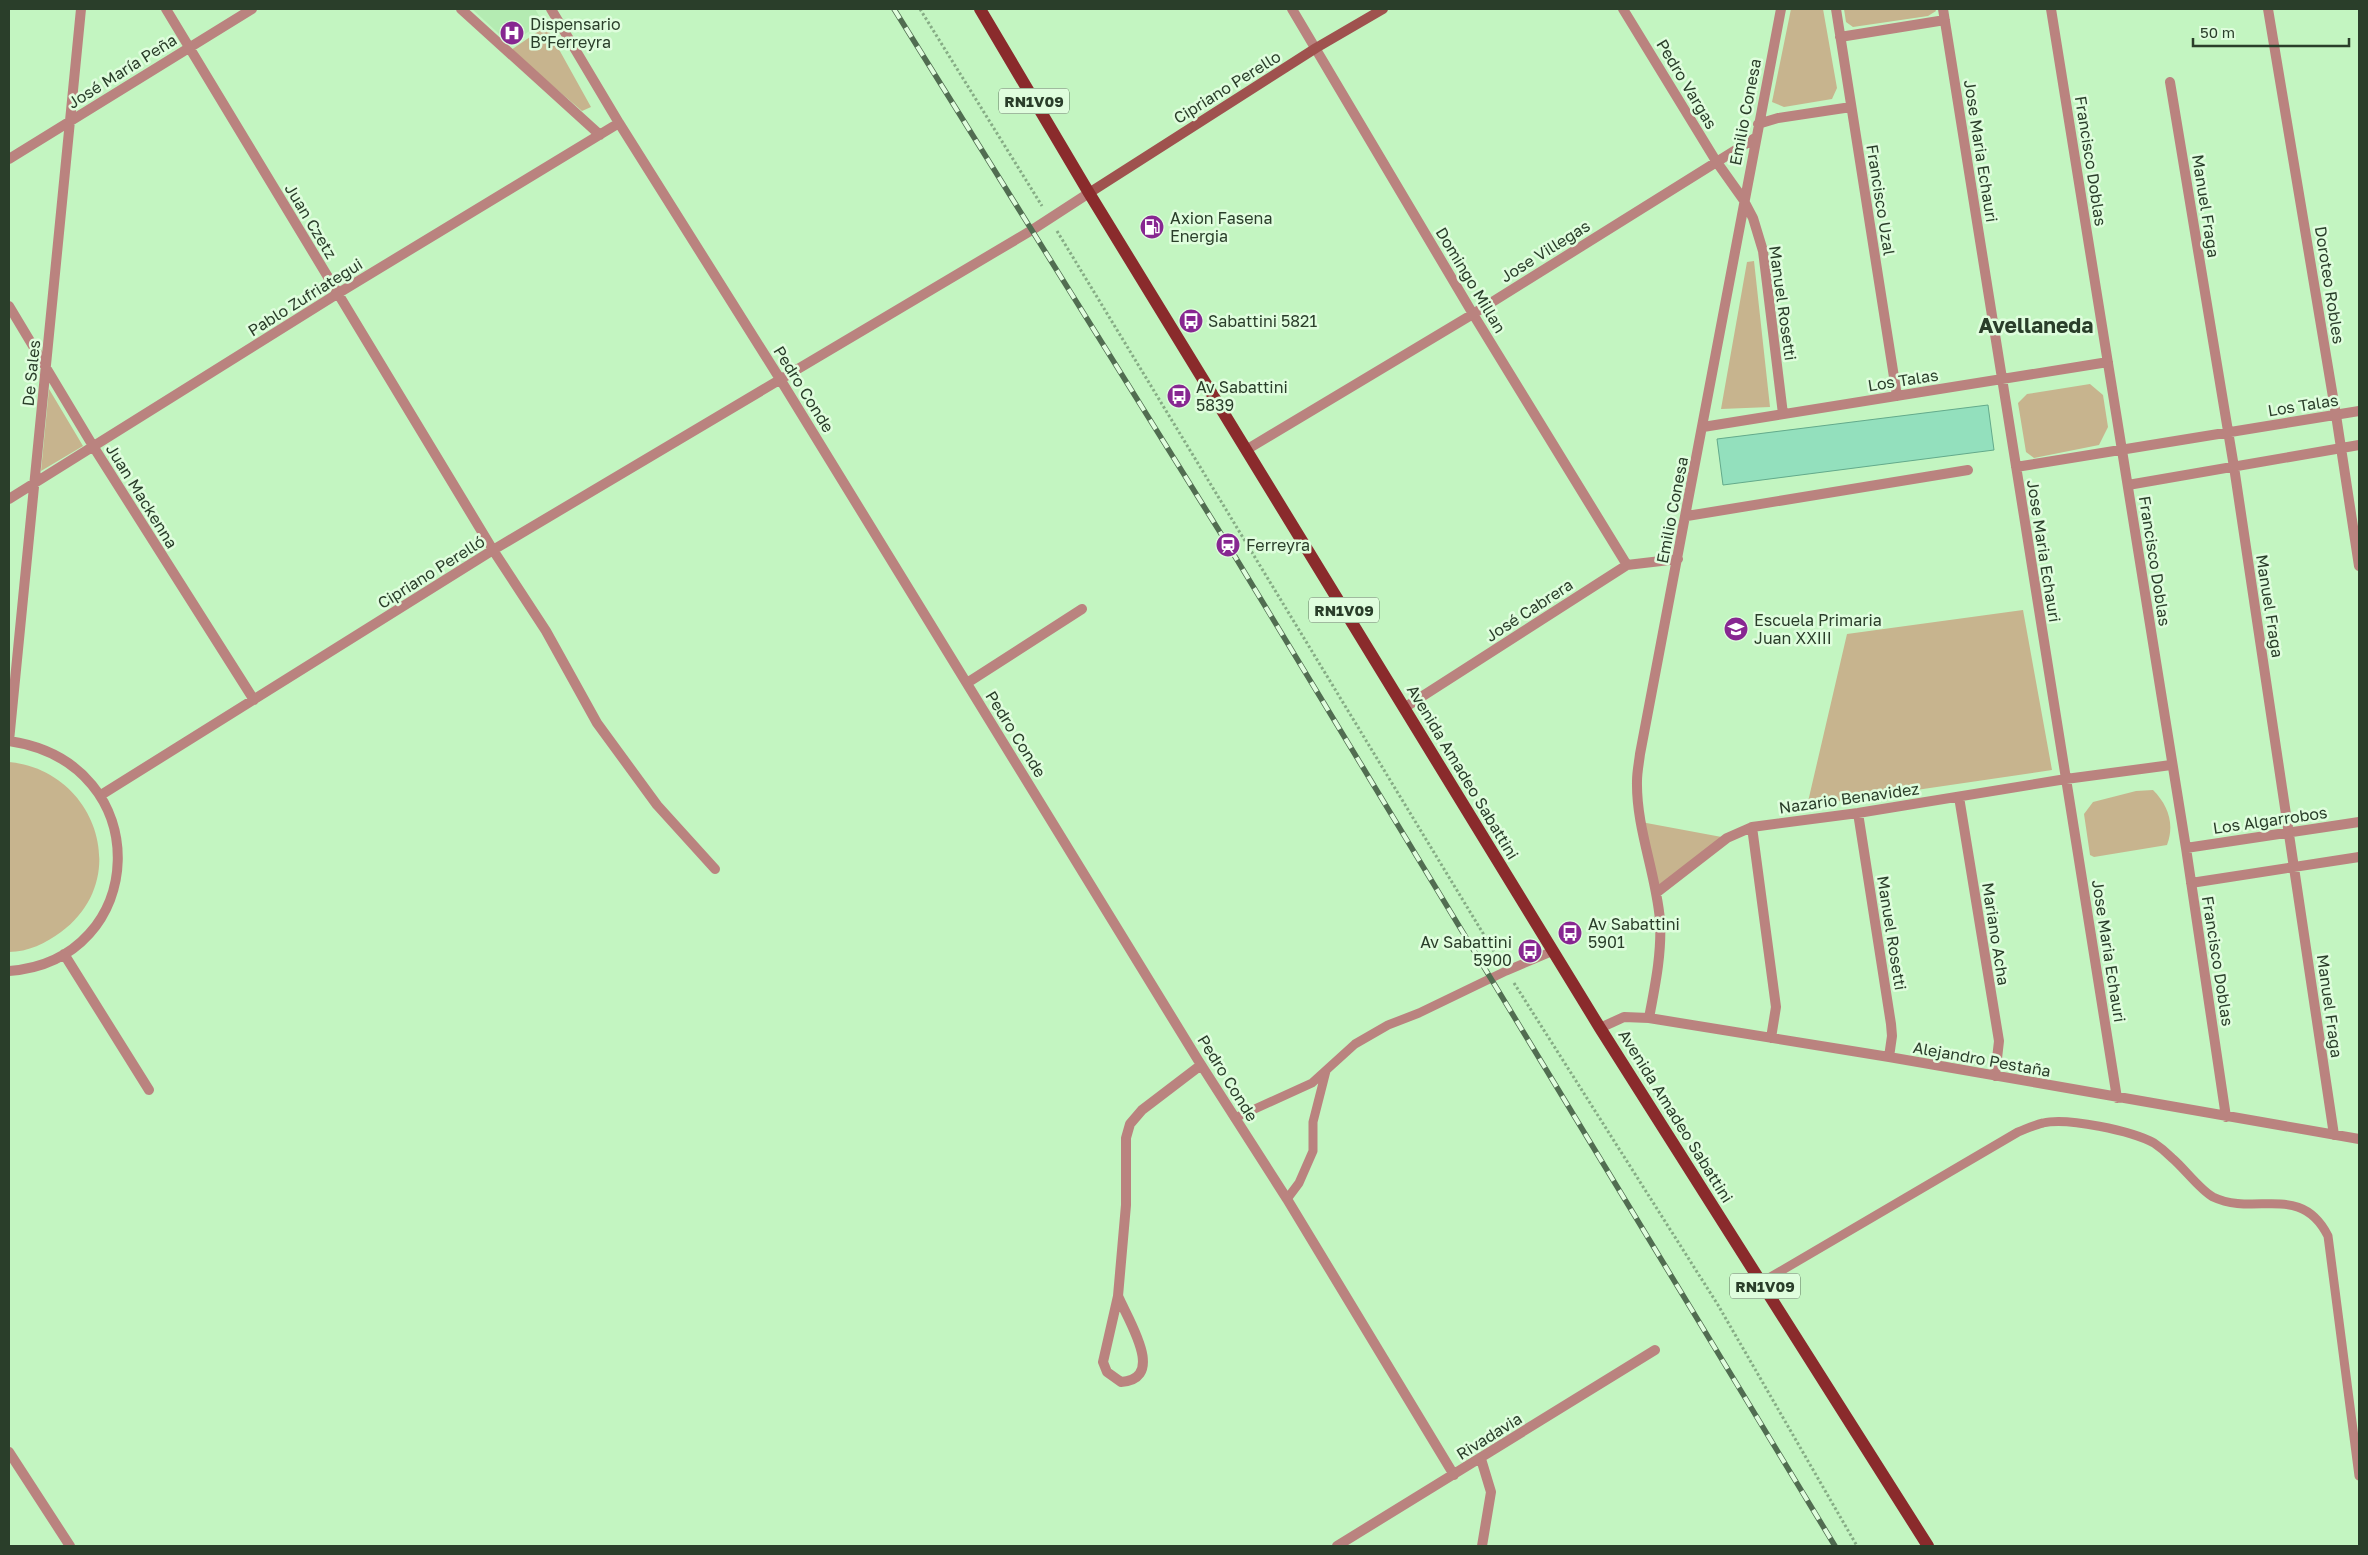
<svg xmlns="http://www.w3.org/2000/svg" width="2368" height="1555" viewBox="0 0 2368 1555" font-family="'Golos Text',sans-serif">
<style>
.built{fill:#b4ebb2}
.green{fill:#c7b48e}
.building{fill:#93e0bd;stroke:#63aa8b}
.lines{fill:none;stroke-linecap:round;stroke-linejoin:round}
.path{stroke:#86ac85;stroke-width:3;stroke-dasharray:2.5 2.5;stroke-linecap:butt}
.service{stroke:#ba837f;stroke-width:9}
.minor{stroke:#ba837f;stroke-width:10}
.secondary{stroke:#9f524e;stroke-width:10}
.primary{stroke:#8a2b2c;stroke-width:12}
.rail-casing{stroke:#516d51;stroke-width:5.5}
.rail{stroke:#dffddd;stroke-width:4;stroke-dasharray:11;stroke-linecap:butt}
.labels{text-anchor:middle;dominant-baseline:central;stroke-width:5;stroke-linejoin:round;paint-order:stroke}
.shield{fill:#dffddd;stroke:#607760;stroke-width:1}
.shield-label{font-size:15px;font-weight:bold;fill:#2a3e2a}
.poi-label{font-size:16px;fill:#2a3e2a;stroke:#dffddd;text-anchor:start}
.street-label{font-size:16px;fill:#2a3e2a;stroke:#dffddd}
.district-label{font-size:21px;font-weight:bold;fill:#2a3e2a;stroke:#dffddd}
</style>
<rect width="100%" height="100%" fill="#c3f5c1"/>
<path class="built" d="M 472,9 L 535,9 L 543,22 L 510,44 Z"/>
<path class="green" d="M 1791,9 L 1823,9 L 1837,88 L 1832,99 L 1784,107 L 1772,102 Z
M 1844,9 L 1935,9 L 1936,11 L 1928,16 L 1853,27 L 1846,22 Z
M 546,26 L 591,107 L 582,111 L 511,50 Z
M 1754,261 L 1770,407 L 1721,409 L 1747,262 Z
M 2090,384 L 2103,395 L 2108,427 L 2099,445 L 2034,458 L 2026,452 L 2018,403 L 2027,394 Z
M 49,389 L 83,446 L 41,471 Z
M 2023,610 L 2052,770 L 1807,806 L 1847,634 Z
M 9,762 C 95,770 134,878 61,932 C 46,943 28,952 9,952 Z
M 2153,790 C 2168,805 2175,824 2167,845 L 2094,857 L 2090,855 L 2084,814 L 2093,802 L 2136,791 Z
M 1641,822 L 1727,838 L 1656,893 Z"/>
<path class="building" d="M 1988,405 L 1994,450 L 1723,485 L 1717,439 Z"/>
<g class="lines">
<path class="path" d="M 920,9 L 1042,206
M 1057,231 L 1498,958
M 1514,983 L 1718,1305 L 1857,1546"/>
<path class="service" d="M 1235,1118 L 1312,1083 L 1355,1044 L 1388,1025 L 1419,1013 L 1506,971 L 1553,951
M 1287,1199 L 1299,1183 L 1313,1151 L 1313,1122 L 1326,1071
M 1762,1282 L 2018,1132 C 2026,1129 2034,1125 2043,1123 C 2067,1117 2132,1131 2154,1143 C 2160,1147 2167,1153 2172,1158 C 2184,1168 2200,1190 2213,1197 C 2255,1217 2301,1182 2328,1236 L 2359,1476"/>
<path class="minor" d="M 166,9 L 493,550 L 546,631 L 597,723 L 657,805 L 715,869
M 461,9 L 600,135
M 551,9 L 619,123 L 780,379 L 1198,1060 L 1287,1199 L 1454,1475
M 1292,9 L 1473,314 L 1627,565
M 1623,9 L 1716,161 L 1743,199 L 1753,218 L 1763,251 L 1783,414
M 1836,9 L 1897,396
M 1943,9 L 2117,1098
M 2051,9 L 2186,848 L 2226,1117
M 2268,9 L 2336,415 L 2359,566
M 1840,37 L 1945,20
M 2170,82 L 2234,467 L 2334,1135
M 1758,124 L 1778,118 L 1851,107
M 9,159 L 252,9
M 9,306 L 93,446 L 254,700
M 1703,427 L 2108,362
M 1246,450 L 1473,314 L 1755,138
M 2016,467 L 2359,411
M 2128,485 L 2359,445
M 9,499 L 337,294 L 619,123
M 1687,516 L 1968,470
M 967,683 L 1082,609
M 1404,708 L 1627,565 L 1678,559
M 9,741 L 81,9
M 9,741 C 159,763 149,961 9,971
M 101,795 L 493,550 L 1032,230 L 1089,193
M 1959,797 L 1999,1041 L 1995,1076
M 1858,813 L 1891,1024 L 1892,1036 L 1889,1057
M 1752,827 L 1776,1007 L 1771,1038
M 2186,848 L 2359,822
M 2191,883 L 2359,857
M 1656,893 L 1727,838 L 1752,827 L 1858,813 L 2066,779 L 2171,765
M 64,954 L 149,1090
M 1649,1018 C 1655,986 1662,953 1660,920 C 1656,873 1636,828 1637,781 C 1637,772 1639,763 1640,754 C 1689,506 1732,257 1781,9
M 1600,1028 L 1624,1017 L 1649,1018 L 1889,1057 L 2359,1139
M 1118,1296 C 1128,1320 1167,1379 1121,1382 L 1107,1372 L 1103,1362 L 1118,1296 L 1126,1205 L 1126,1138 L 1130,1124 L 1142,1110 L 1201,1065
M 9,1452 L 70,1546
M 1481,1459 L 1491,1492 L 1482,1546
M 1337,1546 L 1655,1350"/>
<path class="secondary" d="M 1089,193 L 1316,48 L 1383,9"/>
<path class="primary" d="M 980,9 L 1089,193 L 1600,1028 L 1928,1546"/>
<defs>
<path id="rail" d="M 894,9 L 1228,545 L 1835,1546"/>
</defs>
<use href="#rail" class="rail-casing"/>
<use href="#rail" class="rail"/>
</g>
<defs>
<symbol id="hospital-disc" viewBox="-11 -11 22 22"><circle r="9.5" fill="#872791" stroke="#dffddd"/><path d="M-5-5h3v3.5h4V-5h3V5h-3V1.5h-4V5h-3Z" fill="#fff"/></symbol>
<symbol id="fuel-disc" viewBox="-11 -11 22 22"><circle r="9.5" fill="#872791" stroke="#dffddd"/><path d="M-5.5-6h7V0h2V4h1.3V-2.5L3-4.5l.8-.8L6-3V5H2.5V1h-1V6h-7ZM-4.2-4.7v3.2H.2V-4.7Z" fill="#fff"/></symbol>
<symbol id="bus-disc" viewBox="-11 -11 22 22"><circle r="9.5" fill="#872791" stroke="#dffddd"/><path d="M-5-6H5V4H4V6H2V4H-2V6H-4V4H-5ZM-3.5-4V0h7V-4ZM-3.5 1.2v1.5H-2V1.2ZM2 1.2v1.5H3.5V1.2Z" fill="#fff"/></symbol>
<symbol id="station-disc" viewBox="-11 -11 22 22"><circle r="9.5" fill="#872791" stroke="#dffddd"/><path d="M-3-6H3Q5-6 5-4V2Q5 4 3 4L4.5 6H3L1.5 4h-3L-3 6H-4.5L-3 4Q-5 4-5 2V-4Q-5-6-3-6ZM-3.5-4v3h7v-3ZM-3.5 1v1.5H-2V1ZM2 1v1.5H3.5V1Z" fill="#fff"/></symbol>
<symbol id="school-disc" viewBox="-11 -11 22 22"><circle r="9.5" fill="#872791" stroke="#dffddd"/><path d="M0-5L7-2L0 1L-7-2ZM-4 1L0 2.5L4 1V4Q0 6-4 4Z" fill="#fff"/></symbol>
</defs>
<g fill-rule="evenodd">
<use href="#hospital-disc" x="498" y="19" width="28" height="28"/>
<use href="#fuel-disc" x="1138" y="213" width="28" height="28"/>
<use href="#bus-disc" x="1177" y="307" width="28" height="28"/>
<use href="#bus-disc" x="1165" y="382" width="28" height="28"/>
<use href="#station-disc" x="1214" y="531" width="28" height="28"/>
<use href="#school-disc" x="1722" y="615" width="28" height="28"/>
<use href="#bus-disc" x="1556" y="919" width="28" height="28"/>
<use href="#bus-disc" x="1516" y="937" width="28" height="28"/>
</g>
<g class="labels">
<g class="shield">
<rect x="999" y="88.5" width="70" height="25" rx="4"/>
<rect x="1309" y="597.5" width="70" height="25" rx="4"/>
<rect x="1730" y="1273.5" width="70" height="25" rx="4"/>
</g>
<g class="shield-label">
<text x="1034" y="101">RN1V09</text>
<text x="1344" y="610">RN1V09</text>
<text x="1765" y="1286">RN1V09</text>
</g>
<g class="poi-label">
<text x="530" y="24">Dispensario<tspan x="530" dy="18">B°Ferreyra</tspan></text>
<text x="1170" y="218">Axion Fasena<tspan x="1170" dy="18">Energia</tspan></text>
<text x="1208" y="321">Sabattini 5821</text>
<text x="1196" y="387">Av Sabattini<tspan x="1196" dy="18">5839</tspan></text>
<text x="1246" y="545">Ferreyra</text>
<text x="1754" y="620">Escuela Primaria<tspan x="1754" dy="18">Juan XXIII</tspan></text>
<text x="1588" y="924">Av Sabattini<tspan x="1588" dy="18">5901</tspan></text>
<text x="1512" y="942" text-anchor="end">Av Sabattini<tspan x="1512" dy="18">5900</tspan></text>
</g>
<g class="street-label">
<text transform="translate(122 71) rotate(-32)">José María Peña</text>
<text transform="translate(1687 84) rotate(59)">Pedro Vargas</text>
<text transform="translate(1227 87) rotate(-32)">Cipriano Perello</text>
<text transform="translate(1745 112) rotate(-79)">Emilio Conesa</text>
<text transform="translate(1981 151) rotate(81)">Jose Maria Echauri</text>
<text transform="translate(2091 161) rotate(81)">Francisco Doblas</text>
<text transform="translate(1881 200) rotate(81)">Francisco Uzal</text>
<text transform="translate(2206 206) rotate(81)">Manuel Fraga</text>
<text transform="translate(311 221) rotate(59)">Juan Czetz</text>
<text transform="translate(1545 251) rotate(-32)">Jose Villegas</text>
<text transform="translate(1471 280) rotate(59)">Domingo Millan</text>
<text transform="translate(2330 285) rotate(81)">Doroteo Robles</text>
<text transform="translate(305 297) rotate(-32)">Pablo Zufriategui</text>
<text transform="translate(1783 303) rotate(82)">Manuel Rosetti</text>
<text transform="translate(31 373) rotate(-84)">De Sales</text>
<text transform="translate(1903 380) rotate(-9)">Los Talas</text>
<text transform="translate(804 389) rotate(58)">Pedro Conde</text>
<text transform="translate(2303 405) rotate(-9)">Los Talas</text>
<text transform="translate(142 496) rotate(58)">Juan Mackenna</text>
<text transform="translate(1672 510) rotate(-79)">Emilio Conesa</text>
<text transform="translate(2044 551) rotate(81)">Jose Maria Echauri</text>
<text transform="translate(2155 561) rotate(81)">Francisco Doblas</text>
<text transform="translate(431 572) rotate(-32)">Cipriano Perelló</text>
<text transform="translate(2270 606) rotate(81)">Manuel Fraga</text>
<text transform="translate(1529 610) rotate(-33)">José Cabrera</text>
<text transform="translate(1016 734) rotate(58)">Pedro Conde</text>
<text transform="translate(1463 772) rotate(59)">Avenida Amadeo Sabattini</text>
<text transform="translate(1849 798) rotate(-8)">Nazario Benavidez</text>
<text transform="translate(2270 820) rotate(-8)">Los Algarrobos</text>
<text transform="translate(1892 933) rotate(81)">Manuel Rosetti</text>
<text transform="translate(1996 934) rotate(81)">Mariano Acha</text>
<text transform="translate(2109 951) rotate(81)">Jose Maria Echauri</text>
<text transform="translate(2218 961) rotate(81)">Francisco Doblas</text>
<text transform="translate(2330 1006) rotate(82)">Manuel Fraga</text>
<text transform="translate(1982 1059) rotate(10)">Alejandro Pestaña</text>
<text transform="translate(1228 1078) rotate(58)">Pedro Conde</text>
<text transform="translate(1676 1116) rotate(58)">Avenida Amadeo Sabattini</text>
<text transform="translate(1489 1436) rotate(-32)">Rivadavia</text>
</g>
<g class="district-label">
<text x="2036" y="325">Avellaneda</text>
</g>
</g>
<rect width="2368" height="1555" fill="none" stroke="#2a3e2a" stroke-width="20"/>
<path d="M2193 38v8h156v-8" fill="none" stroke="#2a3e2a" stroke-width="2.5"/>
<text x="2200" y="38" font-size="15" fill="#2a3e2a" stroke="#dffddd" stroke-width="4" paint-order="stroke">50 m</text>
</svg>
